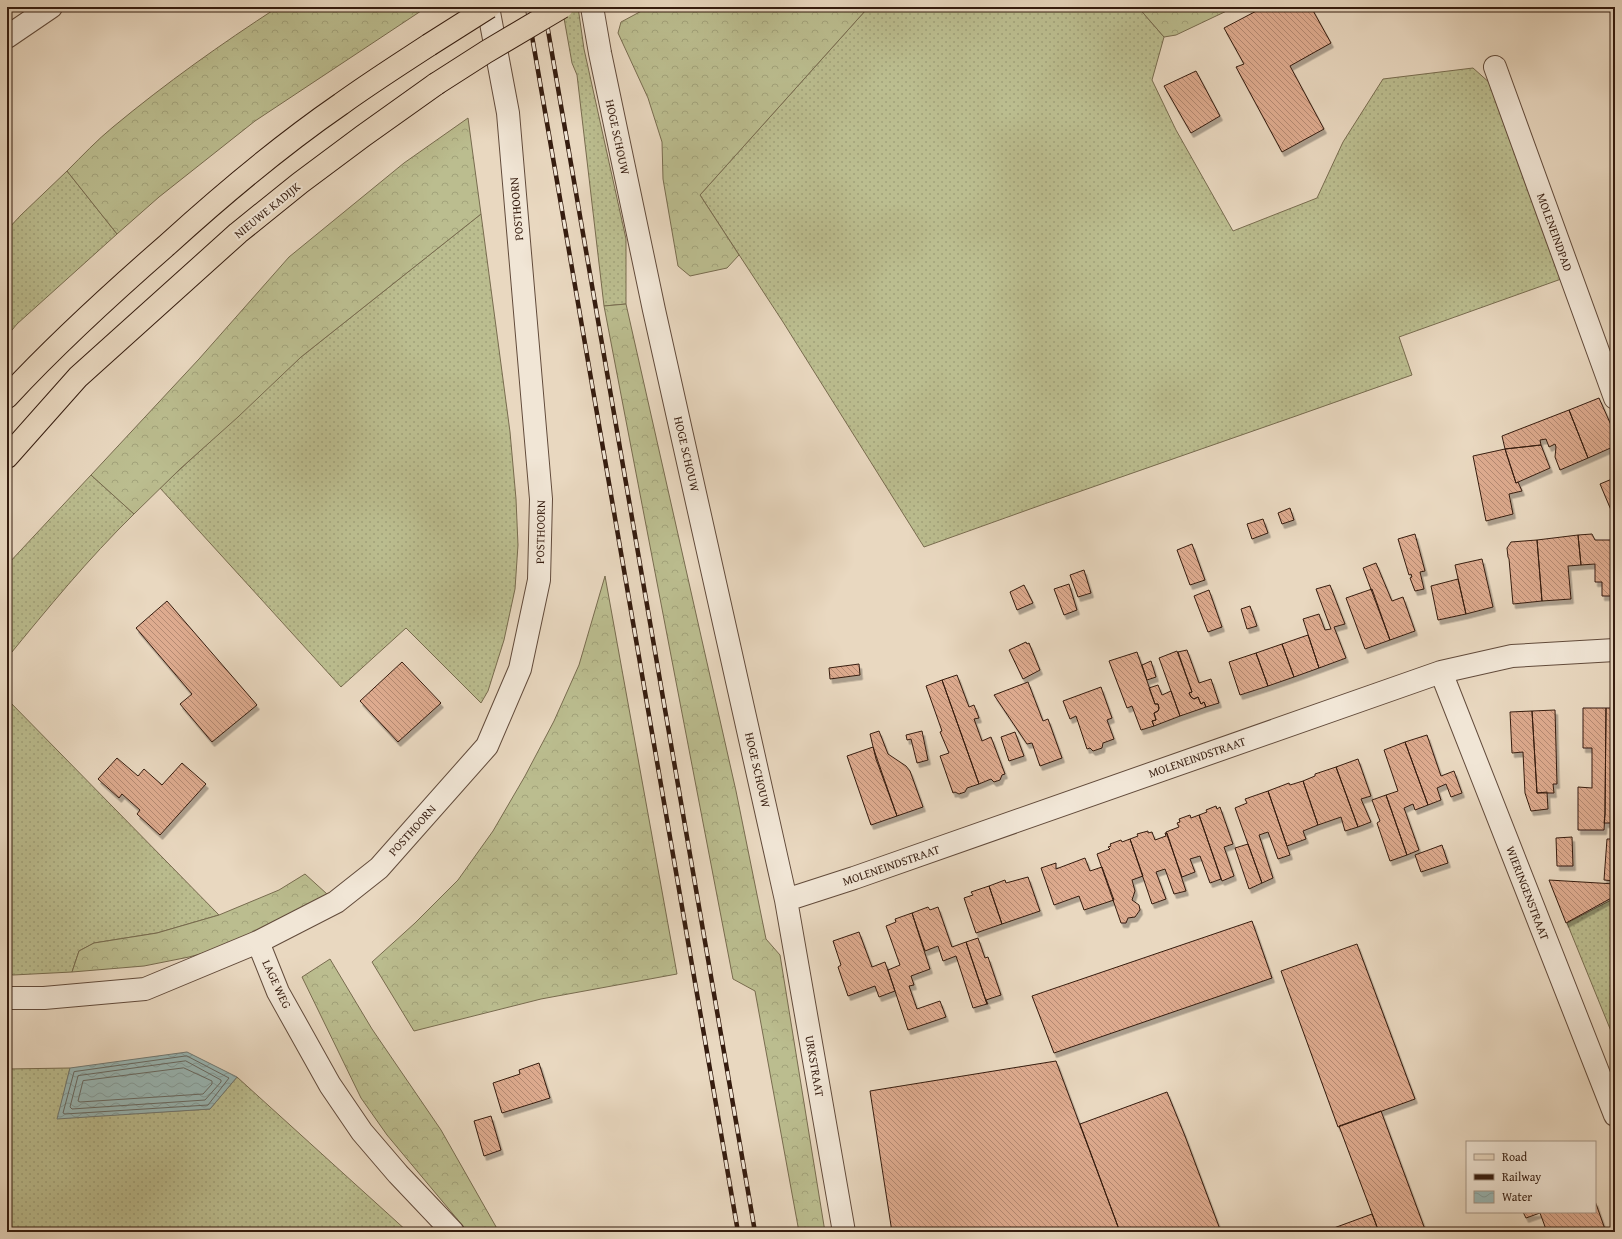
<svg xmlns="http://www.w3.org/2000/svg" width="1622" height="1239" viewBox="0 0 1622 1239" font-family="'Gentium Book Plus',serif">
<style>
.grass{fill:url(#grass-dots);stroke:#786c4f}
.forest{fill:url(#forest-crowns);stroke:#786c4f}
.water{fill:url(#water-waves);stroke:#717a74}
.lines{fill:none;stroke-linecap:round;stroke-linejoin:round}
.shore{stroke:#676a64;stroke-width:1}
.building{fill:url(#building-back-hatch);stroke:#351c0f;filter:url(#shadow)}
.minor-casing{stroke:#624b3b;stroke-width:24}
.primary-casing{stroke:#351c0f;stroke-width:24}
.minor{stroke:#f1e6d6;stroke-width:22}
.primary{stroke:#e9d8c0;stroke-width:22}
.rail-casing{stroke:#351c0f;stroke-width:4.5}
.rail{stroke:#f1e6d6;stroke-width:3;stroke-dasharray:9;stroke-linecap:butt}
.primary-bridge-casing{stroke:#351c0f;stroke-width:24;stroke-linecap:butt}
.primary-bridge{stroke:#e9d8c0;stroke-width:22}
.labels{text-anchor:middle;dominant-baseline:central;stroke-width:4;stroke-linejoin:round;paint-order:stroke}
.street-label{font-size:12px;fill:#351c0f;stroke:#f1e6d6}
</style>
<defs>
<pattern id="grass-dots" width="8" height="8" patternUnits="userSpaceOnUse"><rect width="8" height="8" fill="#bbbd8f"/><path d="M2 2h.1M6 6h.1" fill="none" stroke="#a1a27a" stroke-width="1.8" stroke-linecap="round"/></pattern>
<pattern id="forest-crowns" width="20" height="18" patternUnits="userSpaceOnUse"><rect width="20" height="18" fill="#bbbd8f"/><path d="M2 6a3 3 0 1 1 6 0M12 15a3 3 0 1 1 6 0" fill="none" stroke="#a1a27a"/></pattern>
<pattern id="water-waves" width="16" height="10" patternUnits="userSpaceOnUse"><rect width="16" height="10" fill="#99b9b8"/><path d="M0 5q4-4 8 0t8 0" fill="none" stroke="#849e9d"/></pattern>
<pattern id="building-back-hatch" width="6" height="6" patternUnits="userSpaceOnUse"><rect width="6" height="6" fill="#deab8f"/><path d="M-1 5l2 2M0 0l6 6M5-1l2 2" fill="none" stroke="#b58a73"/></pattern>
<filter id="shadow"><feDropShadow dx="2.5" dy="4.5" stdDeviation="0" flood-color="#0004"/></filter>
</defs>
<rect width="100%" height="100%" fill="#e9d8c0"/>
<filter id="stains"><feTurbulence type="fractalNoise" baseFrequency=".005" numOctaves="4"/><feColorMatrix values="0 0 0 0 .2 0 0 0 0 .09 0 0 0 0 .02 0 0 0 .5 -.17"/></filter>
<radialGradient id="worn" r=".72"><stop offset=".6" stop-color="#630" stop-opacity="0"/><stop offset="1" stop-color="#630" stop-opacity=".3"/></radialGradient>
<path class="grass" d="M 562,7 L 578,7 L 584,49 L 626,239 L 626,304 L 604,306 L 577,75 L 572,63 Z
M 872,7 L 1138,7 L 1164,37 L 1152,80 L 1176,130 L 1233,231 L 1317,198 L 1343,142 L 1383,79 L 1473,68 L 1491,84 L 1564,278 L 1399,337 L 1412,375 C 1250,433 1086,488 924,547 L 783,322 L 700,195 L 865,11 Z
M 67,171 L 117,234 L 17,324 L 7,336 L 7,230 L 21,215 Z
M 481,214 L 510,432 L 516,499 L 518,545 L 515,589 L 504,640 L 488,691 L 481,703 L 406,628 L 341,687 L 160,488 L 301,357 Z
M 91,475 L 134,514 C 88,559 48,608 7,658 L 7,565 Z
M 7,699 L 219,915 L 157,933 L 94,943 L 79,951 L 72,972 L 13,975 L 7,973 Z
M 1615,898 L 1615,1041 L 1567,923 Z
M 70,1068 L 58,1118 L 210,1109 L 237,1077 L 408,1232 L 7,1232 L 7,1069 Z"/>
<path class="forest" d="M 278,7 L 427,7 L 255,121 L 159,197 L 117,234 L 67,171 C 82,156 97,140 113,127 C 166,83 221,44 278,7 Z
M 649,7 L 872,7 L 865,11 L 700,195 L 739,255 L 727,268 L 690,276 L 678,266 L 663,179 L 662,142 L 648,98 L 618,33 L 621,22 Z
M 1138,7 L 1235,7 L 1176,35 L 1164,37 Z
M 468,118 L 481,214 L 301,357 L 238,417 L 181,468 L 134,514 L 91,475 L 199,359 L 289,257 L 404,163 Z
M 626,304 L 736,791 L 766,939 L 780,955 L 825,1232 L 799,1232 L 755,991 L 733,979 L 604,306 Z
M 605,576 L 677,974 L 541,999 L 414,1031 L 372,962 L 415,923 L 458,880 L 493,831 L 525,776 L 554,721 L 579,665 Z
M 305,874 L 327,894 L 322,899 L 236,944 L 189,957 L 144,966 L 72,972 L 79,951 L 94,943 L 157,933 L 219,915 L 279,890 Z
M 330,959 L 372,1029 L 441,1130 L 499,1232 L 468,1232 L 387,1135 L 361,1098 L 302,977 Z"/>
<path class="water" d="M 187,1052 L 237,1077 L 210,1109 L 57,1119 L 70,1068 Z"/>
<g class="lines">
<path class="shore" d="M 187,1056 L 229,1078 L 208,1105 L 65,1114 L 63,1113 L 74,1072 Z
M 186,1061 L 221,1080 L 221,1082 L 205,1100 L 72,1109 L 70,1107 L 78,1076 Z
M 184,1068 L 212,1081 L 212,1084 L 203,1094 L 80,1102 L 78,1101 L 83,1081 Z"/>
</g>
<path class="building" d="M 1264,7 L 1311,7 L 1331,43 L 1290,66 L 1324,129 L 1282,152 L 1236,67 L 1244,64 L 1224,28 Z
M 1196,71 L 1220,116 L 1191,133 L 1164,86 Z
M 1599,398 L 1615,434 L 1615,446 L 1588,458 L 1569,410 Z
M 1569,410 L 1588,458 L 1560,470 L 1555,457 L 1556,447 L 1555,444 L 1549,447 L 1546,439 L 1540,440 L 1541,445 L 1505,449 L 1502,436 Z
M 1541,445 L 1550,468 L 1516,483 L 1505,449 Z
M 1505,449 L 1516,483 L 1518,482 L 1522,491 L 1509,494 L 1513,514 L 1486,521 L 1473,456 Z
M 1612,479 L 1615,487 L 1615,508 L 1611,510 L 1600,484 Z
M 1290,508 L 1294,520 L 1282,524 L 1278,513 Z
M 1263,519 L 1268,533 L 1252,539 L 1247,524 Z
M 1415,534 L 1425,571 L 1420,572 L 1424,589 L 1415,591 L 1410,578 L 1412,577 L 1411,574 L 1409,575 L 1398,539 Z
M 1592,534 L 1595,540 L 1615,540 L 1615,596 L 1602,596 L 1602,582 L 1595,582 L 1595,564 L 1581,565 L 1578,535 Z
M 1578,535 L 1581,565 L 1568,566 L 1571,599 L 1542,601 L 1537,540 Z
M 1537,540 L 1542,601 L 1513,604 L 1509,559 L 1508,557 L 1507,548 L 1511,542 Z
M 1192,544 L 1205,580 L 1190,585 L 1177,550 Z
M 1482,559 L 1493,607 L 1466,614 L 1455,565 Z
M 1376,563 L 1392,601 L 1403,597 L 1415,631 L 1390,640 L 1363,568 Z
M 1084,570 L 1091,593 L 1078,597 L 1070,575 Z
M 1458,579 L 1466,614 L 1438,620 L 1431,586 Z
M 1069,584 L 1077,610 L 1064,615 L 1054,589 Z
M 1024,585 L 1033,603 L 1017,610 L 1010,592 Z
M 1330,585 L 1345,624 L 1334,627 L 1346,658 L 1319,668 L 1303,619 L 1319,614 L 1325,630 L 1331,629 L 1316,589 Z
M 1372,589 L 1390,640 L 1365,649 L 1346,598 Z
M 1209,590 L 1222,627 L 1208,632 L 1194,596 Z
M 167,601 L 257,705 L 212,742 L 180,704 L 192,694 L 136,628 Z
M 1250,606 L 1257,626 L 1247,629 L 1241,609 Z
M 1308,635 L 1319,668 L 1294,677 L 1282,644 Z
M 1026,642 L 1027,644 L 1029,643 L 1040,670 L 1023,679 L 1009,650 Z
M 1282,644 L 1294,677 L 1268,686 L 1256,653 Z
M 1187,650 L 1199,683 L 1211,679 L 1219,703 L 1206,707 L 1204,702 L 1201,704 L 1198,697 L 1194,699 L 1191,697 L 1189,693 L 1192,692 L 1178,652 Z
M 1177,651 L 1192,692 L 1189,693 L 1191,697 L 1194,699 L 1198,697 L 1201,704 L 1204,702 L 1206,707 L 1180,716 L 1159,658 Z
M 1137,652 L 1155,704 L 1158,704 L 1159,708 L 1158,711 L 1154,713 L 1156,720 L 1152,721 L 1154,726 L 1141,730 L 1132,706 L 1127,708 L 1109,661 Z
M 1256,653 L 1268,686 L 1240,695 L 1229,662 Z
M 1151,661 L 1156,677 L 1147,680 L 1142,665 Z
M 402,662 L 441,703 L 398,742 L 360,701 Z
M 859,664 L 860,675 L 830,679 L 829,668 Z
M 957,675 L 969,707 L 974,705 L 979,718 L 974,719 L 982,741 L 991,737 L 1005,774 L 1002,775 L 1000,780 L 994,782 L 991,779 L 979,784 L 942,680 Z
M 942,680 L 979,784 L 967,788 L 965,792 L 959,794 L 955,792 L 953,793 L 940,756 L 949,753 L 940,732 L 942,731 L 926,686 Z
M 1028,682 L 1043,721 L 1048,719 L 1062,758 L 1040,766 L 1032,743 L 1027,744 L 994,695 Z
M 1158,685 L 1162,695 L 1171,691 L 1180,716 L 1154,726 L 1152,721 L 1156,720 L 1154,713 L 1158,711 L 1159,708 L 1158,704 L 1155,704 L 1149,688 Z
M 1101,687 L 1112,718 L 1107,720 L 1114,739 L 1103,743 L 1102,748 L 1093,751 L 1090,748 L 1087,749 L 1076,716 L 1070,719 L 1063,701 Z
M 1583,708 L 1606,708 L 1605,814 L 1604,830 L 1578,830 L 1578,787 L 1592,788 L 1592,748 L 1583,748 Z
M 1606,708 L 1615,708 L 1615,814 L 1614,823 L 1604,823 L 1605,814 Z
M 1555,710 L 1557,784 L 1553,784 L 1554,793 L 1537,793 L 1532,711 Z
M 1532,711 L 1537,793 L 1547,792 L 1548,809 L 1531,811 L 1525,793 L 1523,752 L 1512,753 L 1510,712 Z
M 879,731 L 888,754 L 906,766 L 910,771 L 923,807 L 897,816 L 876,759 L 870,734 Z
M 922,731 L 928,760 L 917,763 L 911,739 L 907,740 L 906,735 Z
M 1015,732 L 1024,756 L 1009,761 L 1001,737 Z
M 1427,735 L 1441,776 L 1454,771 L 1462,793 L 1451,797 L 1446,784 L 1437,788 L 1441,800 L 1428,805 L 1405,742 Z
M 1405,742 L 1428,805 L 1415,810 L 1413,804 L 1404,808 L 1419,850 L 1407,855 L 1386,795 L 1398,791 L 1384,750 Z
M 873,747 L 897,816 L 871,825 L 847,756 Z
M 117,758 L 138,776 L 144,769 L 162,785 L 182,763 L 206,784 L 160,835 L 137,814 L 140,810 L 122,794 L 119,798 L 98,779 Z
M 1358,759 L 1371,796 L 1361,799 L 1371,822 L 1358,827 L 1336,767 Z
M 1336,767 L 1358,827 L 1345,831 L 1341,817 L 1318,825 L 1303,781 L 1315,776 L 1315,774 Z
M 1303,781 L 1318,825 L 1303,831 L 1306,839 L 1287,846 L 1268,791 L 1289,783 L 1290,785 Z
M 1268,791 L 1290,855 L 1278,859 L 1268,832 L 1259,835 L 1273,878 L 1262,883 L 1235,808 L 1247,803 L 1245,799 Z
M 1386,795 L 1407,855 L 1390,861 L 1377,823 L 1380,821 L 1372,800 Z
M 1216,806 L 1217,809 L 1220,807 L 1233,844 L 1224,847 L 1234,876 L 1222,881 L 1199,815 L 1207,812 L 1206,810 Z
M 1190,815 L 1191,818 L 1199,815 L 1221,879 L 1210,883 L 1200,856 L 1190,859 L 1195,872 L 1182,877 L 1166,832 L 1179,827 L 1177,823 L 1180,822 L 1179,819 Z
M 1148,831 L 1148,833 L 1152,832 L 1155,840 L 1166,836 L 1165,833 L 1167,833 L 1186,891 L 1174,894 L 1165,869 L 1156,872 L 1166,899 L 1152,904 L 1130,839 L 1138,836 L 1137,834 Z
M 1572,837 L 1573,866 L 1557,866 L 1556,838 Z
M 1130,839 L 1143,876 L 1132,880 L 1135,891 L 1132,900 L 1139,905 L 1140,910 L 1135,917 L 1128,918 L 1126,923 L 1121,923 L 1097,854 L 1110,849 L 1108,847 L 1111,846 L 1110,844 L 1121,840 L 1122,842 Z
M 1607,839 L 1615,839 L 1615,881 L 1604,880 Z
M 1248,844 L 1262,883 L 1249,889 L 1235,848 Z
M 1442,845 L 1448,863 L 1421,872 L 1415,855 Z
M 1085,858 L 1090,871 L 1102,867 L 1114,900 L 1084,910 L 1079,896 L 1054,905 L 1041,868 L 1056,863 L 1056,869 Z
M 1028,877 L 1040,911 L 1002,924 L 989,886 L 1005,880 L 1006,883 Z
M 1549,880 L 1615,884 L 1615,896 L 1566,923 Z
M 989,886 L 1002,924 L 976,933 L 964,898 L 973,895 L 971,892 Z
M 928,907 L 930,910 L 938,907 L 952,947 L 966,942 L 987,1004 L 973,1008 L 956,956 L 943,961 L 938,946 L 925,951 L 912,913 Z
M 912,913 L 930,969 L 911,976 L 914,985 L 909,986 L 917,1009 L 940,1001 L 946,1017 L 908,1030 L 888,970 L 900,965 L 886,926 L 896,922 L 895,919 Z
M 1252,921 L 1272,978 L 1054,1053 L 1032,996 Z
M 859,932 L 872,967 L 885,962 L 895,991 L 879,997 L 875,986 L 848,996 L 838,967 L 841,965 L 833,941 Z
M 978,938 L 985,958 L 988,957 L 1001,995 L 986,1000 L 988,1004 L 987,1004 L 966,942 Z
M 1357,944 L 1415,1099 L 1338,1127 L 1281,971 Z
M 1056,1061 L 1120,1232 L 892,1232 L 870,1091 Z
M 539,1063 L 550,1098 L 502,1113 L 493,1083 L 520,1074 L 519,1070 Z
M 1167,1092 L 1185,1136 L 1221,1232 L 1120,1232 L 1080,1124 Z
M 1381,1111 L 1426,1232 L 1379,1232 L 1339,1126 Z
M 491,1116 L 501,1150 L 484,1156 L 474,1121 Z
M 1595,1201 L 1606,1232 L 1547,1232 L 1540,1213 L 1526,1218 L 1523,1212 L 1595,1212 Z
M 1372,1214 L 1379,1232 L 1323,1232 Z"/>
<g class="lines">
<defs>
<path id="minor" d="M 592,7 L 600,53 L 654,310 L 786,900 L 844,1232
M 7,37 L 51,7
M 1495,67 L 1615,398
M 1441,672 L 1615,1115
M 786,900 L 854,878 L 1441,672 L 1512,656 L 1615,650
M 258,942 L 278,992 L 330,1085 L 362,1132 L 398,1174 L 453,1232
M 7,998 L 44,998 L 145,989 L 258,942 L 336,902 L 379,868 L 487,746 L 520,669 L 539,580 L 541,499 L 508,113 L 488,7"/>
<path id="primary" d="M 7,397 C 57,343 112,293 167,245 C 222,195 280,146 341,104 C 370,83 400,64 429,45
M 7,457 L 78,377 L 238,233 L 300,183 L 363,136 L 436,84"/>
</defs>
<use href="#minor" class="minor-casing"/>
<use href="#primary" class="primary-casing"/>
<use href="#minor" class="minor"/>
<use href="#primary" class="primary"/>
<defs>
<path id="rail" d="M 527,7 L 738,1232
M 544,7 L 755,1232"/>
</defs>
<use href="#rail" class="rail-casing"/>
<use href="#rail" class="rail"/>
<defs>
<path id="primary-bridge" d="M 429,45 L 489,7
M 436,84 L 486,52 L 562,7"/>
</defs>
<use href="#primary-bridge" class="primary-bridge-casing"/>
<use href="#primary-bridge" class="primary-bridge"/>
</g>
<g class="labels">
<g class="street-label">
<text transform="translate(618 137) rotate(78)">HOGE SCHOUW</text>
<text transform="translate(516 209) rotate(-95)">POSTHOORN</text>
<text transform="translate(267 210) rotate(-39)">NIEUWE KADIJK</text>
<text transform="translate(1555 232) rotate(70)">MOLENEINDPAD</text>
<text transform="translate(687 454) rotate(77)">HOGE SCHOUW</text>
<text transform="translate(540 532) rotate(-89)">POSTHOORN</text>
<text transform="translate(1197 757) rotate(-19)">MOLENEINDSTRAAT</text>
<text transform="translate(758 770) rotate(77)">HOGE SCHOUW</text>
<text transform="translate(412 830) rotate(-48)">POSTHOORN</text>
<text transform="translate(891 865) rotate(-19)">MOLENEINDSTRAAT</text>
<text transform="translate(1528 893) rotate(69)">WIERINGENSTRAAT</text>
<text transform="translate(277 984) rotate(65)">LAGE WEG</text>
<text transform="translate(815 1066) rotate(80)">URKSTRAAT</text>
</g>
</g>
<rect width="1622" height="1239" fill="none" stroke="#e9d8c0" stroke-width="24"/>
<rect x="8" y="8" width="1606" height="1223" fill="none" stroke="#351c0f" stroke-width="2"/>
<rect x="12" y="12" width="1598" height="1215" fill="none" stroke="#351c0f"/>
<rect x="1466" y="1141" width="130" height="72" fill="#f1e6d6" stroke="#a69586"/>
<rect x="1474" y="1154" width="20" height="6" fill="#e9d8c0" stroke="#a69586"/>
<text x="1502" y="1161" font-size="12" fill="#351c0f">Road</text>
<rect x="1474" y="1174" width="20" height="6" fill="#351c0f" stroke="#a69586"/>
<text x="1502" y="1181" font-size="12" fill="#351c0f">Railway</text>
<rect x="1474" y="1191" width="20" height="12" fill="url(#water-waves)" stroke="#a69586"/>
<text x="1502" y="1201" font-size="12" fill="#351c0f">Water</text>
<rect width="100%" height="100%" filter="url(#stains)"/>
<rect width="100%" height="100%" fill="url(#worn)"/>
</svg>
